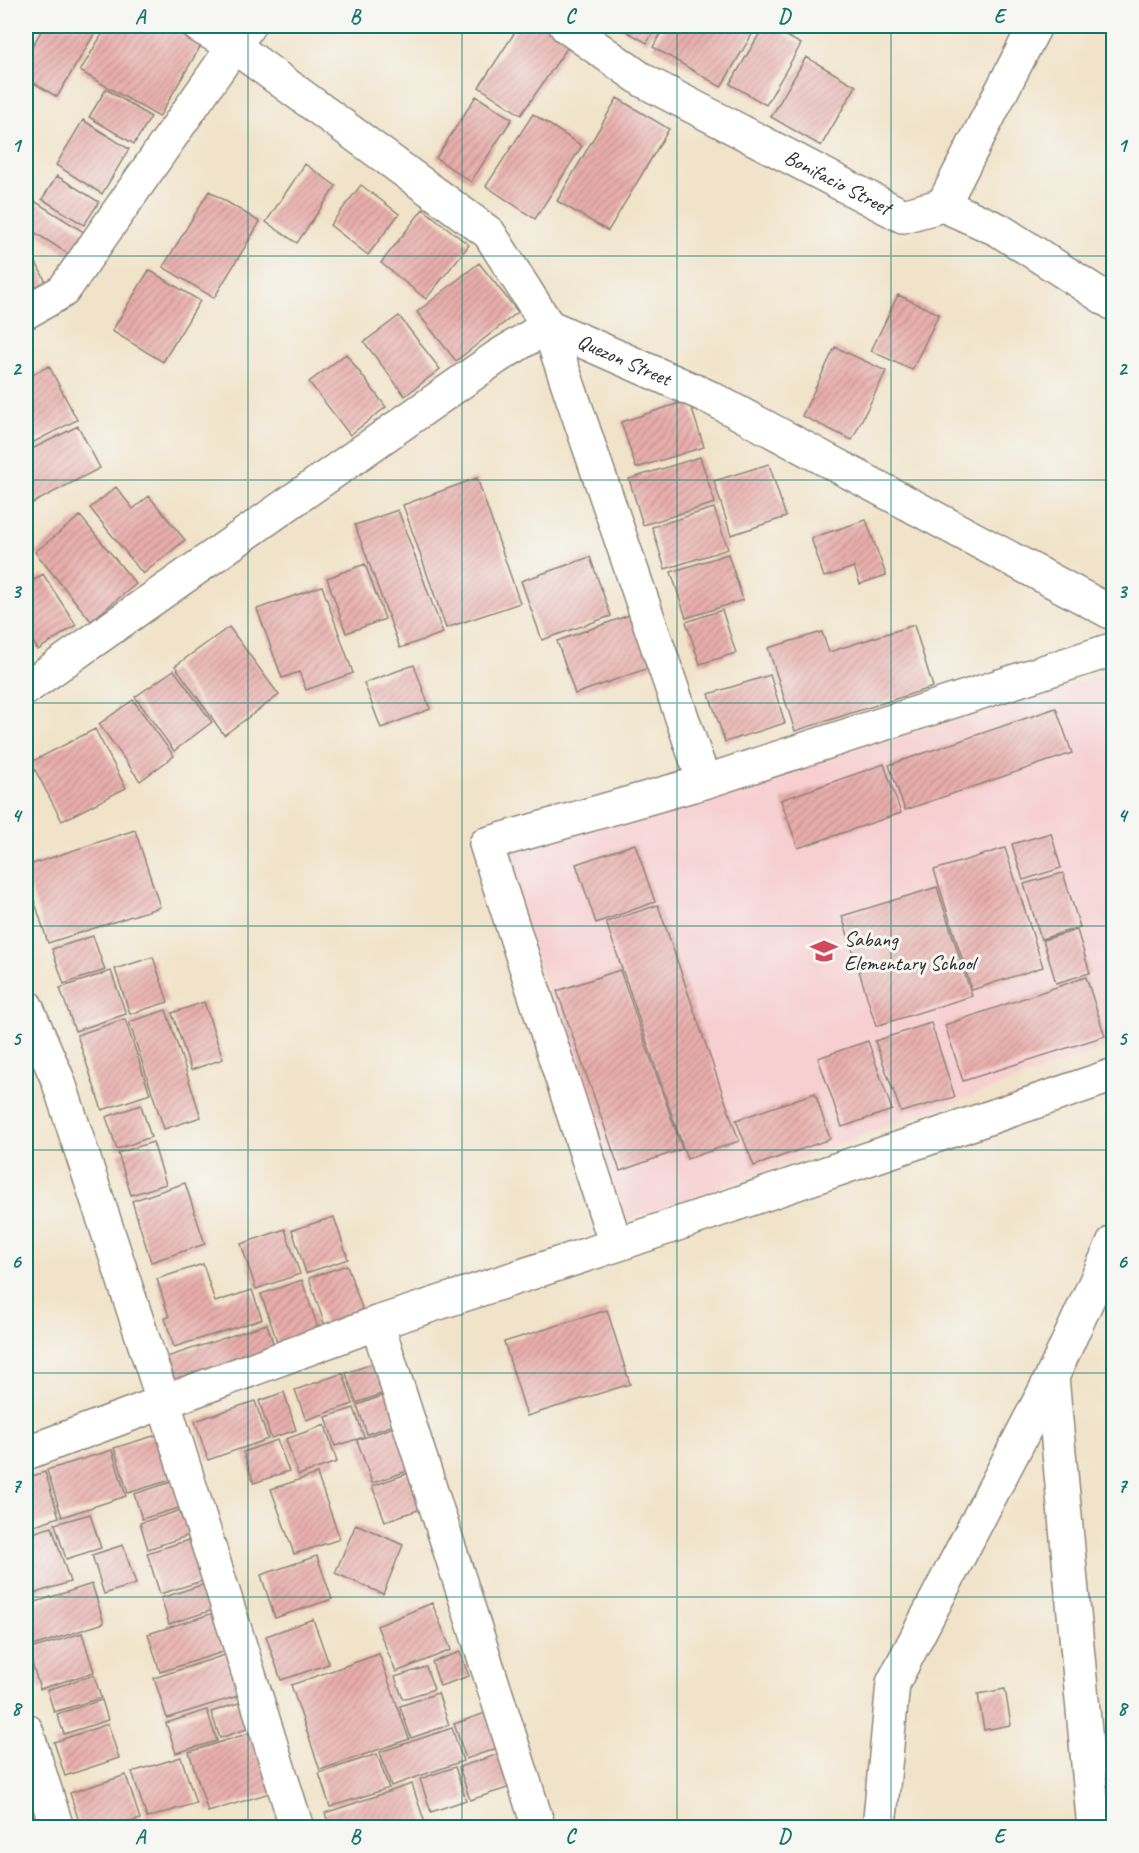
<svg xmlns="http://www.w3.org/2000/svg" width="1139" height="1853" viewBox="0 0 1139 1853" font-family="Caveat,sans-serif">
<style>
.built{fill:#f7cfd1}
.building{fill:url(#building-hatch)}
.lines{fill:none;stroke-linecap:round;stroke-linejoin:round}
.minor-casing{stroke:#8e877a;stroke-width:36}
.minor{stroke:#fff;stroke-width:33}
.grid{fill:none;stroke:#0f766e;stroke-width:1.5;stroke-opacity:0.55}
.labels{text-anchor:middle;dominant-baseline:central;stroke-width:6;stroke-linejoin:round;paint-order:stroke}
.street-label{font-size:21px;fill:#2b2b2b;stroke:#f6f6f2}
.poi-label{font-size:21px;fill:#2b2b2b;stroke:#f6f6f2;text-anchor:start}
.neatline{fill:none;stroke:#0f766e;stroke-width:2}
.grid-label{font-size:20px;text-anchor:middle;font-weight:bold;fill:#0f766e}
</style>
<defs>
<pattern id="building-hatch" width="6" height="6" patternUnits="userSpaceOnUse" patternTransform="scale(1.5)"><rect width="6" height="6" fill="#e9aeac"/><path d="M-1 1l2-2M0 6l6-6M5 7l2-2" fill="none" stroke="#bd8e8c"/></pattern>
</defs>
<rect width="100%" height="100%" fill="#f6f6f2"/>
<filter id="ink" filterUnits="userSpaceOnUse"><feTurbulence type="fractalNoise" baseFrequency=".0167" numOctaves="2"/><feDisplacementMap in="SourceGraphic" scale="12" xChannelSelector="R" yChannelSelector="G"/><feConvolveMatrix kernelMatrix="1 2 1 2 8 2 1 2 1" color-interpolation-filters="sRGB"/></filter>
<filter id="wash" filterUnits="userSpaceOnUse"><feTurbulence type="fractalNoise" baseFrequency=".008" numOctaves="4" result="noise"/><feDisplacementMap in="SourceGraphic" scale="24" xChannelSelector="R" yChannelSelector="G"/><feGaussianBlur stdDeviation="1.35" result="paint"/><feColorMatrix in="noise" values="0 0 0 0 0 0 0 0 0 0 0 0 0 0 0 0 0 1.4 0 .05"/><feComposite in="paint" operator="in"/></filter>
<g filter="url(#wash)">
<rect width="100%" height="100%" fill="#f1e3c9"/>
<path class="built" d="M 1113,672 L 1113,1045 L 626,1221 L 502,856 Z"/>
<g id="blocks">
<path class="building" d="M 26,26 L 36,26 L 29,39 L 26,37 Z
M 44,26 L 99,26 L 57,97 L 26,78 L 26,57 Z
M 107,26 L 174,26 L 203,42 L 159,117 L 80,71 Z
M 519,26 L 549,26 L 572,41 L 521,115 L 479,87 Z
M 617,26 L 657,26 L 647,43 Z
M 665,26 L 757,26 L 721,87 L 653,47 Z
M 764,26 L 769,26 L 801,44 L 766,105 L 730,84 Z
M 806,57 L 856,86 L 821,146 L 771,117 Z
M 106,89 L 151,117 L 134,144 L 89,117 Z
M 476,96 L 512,119 L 471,182 L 436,158 Z
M 617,98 L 669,129 L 608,231 L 557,201 Z
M 533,114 L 582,146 L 535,219 L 486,186 Z
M 83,120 L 129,149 L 102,194 L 56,165 Z
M 305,164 L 336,186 L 297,243 L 266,222 Z
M 57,176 L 99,202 L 84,225 L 42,199 Z
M 361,185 L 399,214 L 368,255 L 330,225 Z
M 209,191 L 260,222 L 214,298 L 163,267 Z
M 31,199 L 87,234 L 73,257 L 26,227 L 26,208 Z
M 423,209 L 469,245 L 426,299 L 381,263 Z
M 26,243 L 48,286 L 26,298 Z
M 479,263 L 518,312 L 456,361 L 417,312 Z
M 149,270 L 200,301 L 163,362 L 112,331 Z
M 898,295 L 939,314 L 912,370 L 871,351 Z
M 399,316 L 440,369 L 405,396 L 364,342 Z
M 835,347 L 886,371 L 852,440 L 802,416 Z
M 346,354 L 386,407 L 350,435 L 309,382 Z
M 49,366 L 77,420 L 26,446 L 26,378 Z
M 689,400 L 704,447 L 636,468 L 621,422 Z
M 78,426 L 100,468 L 31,504 L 26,494 L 26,452 Z
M 700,457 L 715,503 L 643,525 L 629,479 Z
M 769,464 L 786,517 L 731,535 L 714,481 Z
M 477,478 L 520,603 L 446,628 L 403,505 Z
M 116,487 L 133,509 L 149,496 L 185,540 L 143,574 L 90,508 Z
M 714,508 L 728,549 L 665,569 L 652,527 Z
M 398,510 L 443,633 L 400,648 L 355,525 Z
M 80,516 L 136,584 L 91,621 L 35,552 Z
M 866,520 L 886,575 L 860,584 L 854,567 L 824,577 L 811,538 Z
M 728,554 L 743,600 L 686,618 L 671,572 Z
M 590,557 L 611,616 L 542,640 L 521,581 Z
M 365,564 L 385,619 L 346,633 L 327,578 Z
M 43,574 L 76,625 L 38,650 L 26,630 L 26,585 Z
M 322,586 L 353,673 L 306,690 L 299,672 L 282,678 L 257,609 Z
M 722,610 L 736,653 L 700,664 L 686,622 Z
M 638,612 L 657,665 L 575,694 L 557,641 Z
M 914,625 L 933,687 L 795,731 L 768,648 L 822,632 L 829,652 Z
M 229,627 L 279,695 L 224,735 L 175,666 Z
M 414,665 L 430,709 L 381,728 L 364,683 Z
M 174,670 L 212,722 L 174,751 L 135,697 Z
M 770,675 L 785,723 L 725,742 L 709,694 Z
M 133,700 L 174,756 L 140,781 L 99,724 Z
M 1056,708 L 1072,753 L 905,810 L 889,765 Z
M 95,729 L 126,788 L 62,821 L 31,762 Z
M 884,764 L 901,813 L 798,848 L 781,800 Z
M 135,830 L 160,907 L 48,943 L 26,875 L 26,866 Z
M 1051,833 L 1061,868 L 1023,880 L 1012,844 Z
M 635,844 L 655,902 L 596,923 L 576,864 Z
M 1005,848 L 1043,967 L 972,990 L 934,870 Z
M 1063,873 L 1080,927 L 1041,939 L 1024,884 Z
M 937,887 L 972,996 L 876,1026 L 842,916 Z
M 658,905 L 739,1141 L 687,1159 L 606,922 Z
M 1077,930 L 1090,973 L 1056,983 L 1043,940 Z
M 93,936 L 105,970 L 64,984 L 52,949 Z
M 153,957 L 168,1002 L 130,1014 L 115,969 Z
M 620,970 L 682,1149 L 620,1171 L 557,991 Z
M 111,971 L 126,1014 L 75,1031 L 60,988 Z
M 1086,977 L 1105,1036 L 963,1081 L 945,1025 Z
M 204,1002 L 223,1059 L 191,1070 L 172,1013 Z
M 166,1010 L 201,1117 L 164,1129 L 129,1022 Z
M 125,1019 L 150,1094 L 102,1110 L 77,1035 Z
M 931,1023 L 955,1097 L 901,1112 L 875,1041 Z
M 868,1041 L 892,1110 L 842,1127 L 818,1058 Z
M 815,1093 L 830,1139 L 754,1166 L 736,1120 Z
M 141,1105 L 151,1137 L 117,1149 L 106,1117 Z
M 153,1142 L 166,1184 L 131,1195 L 118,1153 Z
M 185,1183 L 205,1244 L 151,1262 L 132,1201 Z
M 334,1217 L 348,1259 L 306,1273 L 292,1230 Z
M 285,1229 L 300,1274 L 256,1289 L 241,1244 Z
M 203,1264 L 215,1302 L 252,1290 L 262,1319 L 174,1347 L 165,1318 L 169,1317 L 157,1279 Z
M 347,1265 L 366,1320 L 327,1332 L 309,1278 Z
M 302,1280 L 320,1334 L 279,1347 L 261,1294 Z
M 607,1310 L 630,1384 L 527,1416 L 504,1342 Z
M 267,1324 L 277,1355 L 177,1387 L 167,1357 Z
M 383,1360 L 393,1390 L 356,1403 L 346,1373 Z
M 343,1373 L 353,1404 L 306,1420 L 295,1390 Z
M 284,1392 L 296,1430 L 271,1438 L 259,1401 Z
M 390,1393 L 400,1423 L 367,1434 L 357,1405 Z
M 255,1401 L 268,1439 L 208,1460 L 195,1421 Z
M 354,1408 L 364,1437 L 335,1446 L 326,1417 Z
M 406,1423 L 422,1466 L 372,1483 L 357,1440 Z
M 325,1425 L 337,1462 L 298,1475 L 286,1439 Z
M 160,1434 L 174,1479 L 128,1493 L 114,1448 Z
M 277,1440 L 289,1471 L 254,1483 L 243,1452 Z
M 112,1450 L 126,1496 L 62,1517 L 47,1470 Z
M 418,1470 L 430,1506 L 385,1521 L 372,1486 Z
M 45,1472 L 59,1517 L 26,1528 L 26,1478 Z
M 317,1474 L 340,1539 L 294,1554 L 271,1489 Z
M 178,1480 L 186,1506 L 142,1519 L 134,1494 Z
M 185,1509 L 193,1534 L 148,1549 L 140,1523 Z
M 90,1514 L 101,1548 L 66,1559 L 55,1524 Z
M 356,1524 L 403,1545 L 383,1594 L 335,1573 Z
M 52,1527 L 70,1582 L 26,1596 L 26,1535 Z
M 195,1538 L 208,1579 L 160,1594 L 147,1553 Z
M 123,1545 L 136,1584 L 104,1594 L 92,1555 Z
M 317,1556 L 332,1599 L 275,1618 L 261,1575 Z
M 208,1583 L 216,1609 L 169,1624 L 161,1598 Z
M 92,1584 L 104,1623 L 33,1646 L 26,1621 L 26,1605 Z
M 432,1603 L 451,1650 L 396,1672 L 377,1626 Z
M 220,1611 L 232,1649 L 160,1672 L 148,1634 Z
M 313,1619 L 329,1664 L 281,1680 L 266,1636 Z
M 82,1633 L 94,1672 L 40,1689 L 28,1650 Z
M 460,1652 L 469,1676 L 440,1686 L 432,1662 Z
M 231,1653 L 244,1694 L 167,1718 L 154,1678 Z
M 379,1654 L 409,1739 L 320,1770 L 291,1685 Z
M 426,1667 L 434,1689 L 403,1699 L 395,1677 Z
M 94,1675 L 101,1698 L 54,1712 L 47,1690 Z
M 1005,1689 L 1011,1725 L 984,1730 L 978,1694 Z
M 438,1693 L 449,1725 L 411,1738 L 400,1706 Z
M 102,1700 L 108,1720 L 64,1734 L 57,1714 Z
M 242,1702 L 250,1728 L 220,1738 L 211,1712 Z
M 207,1710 L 217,1741 L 176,1753 L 166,1723 Z
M 491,1711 L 503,1746 L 466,1759 L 454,1724 Z
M 108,1724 L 119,1758 L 65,1776 L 54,1742 Z
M 452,1728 L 463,1761 L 391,1786 L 380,1752 Z
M 256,1731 L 276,1791 L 208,1812 L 189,1752 Z
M 505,1752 L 517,1785 L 470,1800 L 459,1767 Z
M 377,1754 L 389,1788 L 330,1807 L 319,1773 Z
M 181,1757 L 196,1803 L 147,1818 L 132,1772 Z
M 455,1767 L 466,1800 L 431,1812 L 420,1779 Z
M 126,1775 L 140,1819 L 111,1828 L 81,1828 L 70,1793 Z
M 412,1784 L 425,1823 L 411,1828 L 330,1828 L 325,1813 Z
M 437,1821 L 439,1828 L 420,1828 L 420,1827 Z"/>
</g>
</g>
<g filter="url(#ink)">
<use href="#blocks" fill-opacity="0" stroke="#8e877a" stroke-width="1.5"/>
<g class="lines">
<defs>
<g id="minor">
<path id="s1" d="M 199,26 L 235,47 L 489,233 L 548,326 L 711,398 L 1114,614"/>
<path id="s2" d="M 566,26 L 644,81 L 903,216 L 943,205 L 999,230 L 1114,304"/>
<path d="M 943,205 L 1035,26"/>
<path d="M 26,312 L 63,291 L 248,26"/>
<path d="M 26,688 L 497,357 L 548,326 L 704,782"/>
<path d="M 26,1006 L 58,1080 L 163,1400 L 297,1828"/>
<path d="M 616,1245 L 486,844 L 704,782 L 1114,649"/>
<path d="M 377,1323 L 539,1828"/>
<path d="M 1052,1377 L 1094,1828"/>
<path d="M 26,1453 L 377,1323 L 616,1245 L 1114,1075"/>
<path d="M 26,1730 L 57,1828"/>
<path d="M 879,1828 L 893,1683 L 1052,1377 L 1114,1242"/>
</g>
</defs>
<use href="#minor" class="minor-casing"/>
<use href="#minor" class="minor"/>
</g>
</g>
<path class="grid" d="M 248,26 L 248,1828M 462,26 L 462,1828M 677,26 L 677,1828M 891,26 L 891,1828M 26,256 L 1114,256M 26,480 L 1114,480M 26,703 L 1114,703M 26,926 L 1114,926M 26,1150 L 1114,1150M 26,1373 L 1114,1373M 26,1597 L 1114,1597"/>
<defs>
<symbol id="school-bare" viewBox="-9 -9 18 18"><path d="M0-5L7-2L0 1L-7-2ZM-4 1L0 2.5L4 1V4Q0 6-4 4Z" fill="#d1495b" stroke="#f6f6f2" stroke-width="2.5" paint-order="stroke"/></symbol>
</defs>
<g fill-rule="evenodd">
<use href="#school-bare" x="805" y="932" width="38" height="38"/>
</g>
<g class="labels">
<g class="street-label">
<text stroke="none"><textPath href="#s2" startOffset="314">Bonifacio Street</textPath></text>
<text stroke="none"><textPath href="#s1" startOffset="550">Quezon Street</textPath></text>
</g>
<g class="poi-label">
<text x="844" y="939">Sabang<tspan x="844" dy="24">Elementary School</tspan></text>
</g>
</g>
<rect width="1139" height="1853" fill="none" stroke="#f6f6f2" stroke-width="66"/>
<rect x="33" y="33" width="1073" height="1787" class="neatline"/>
<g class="grid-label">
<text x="140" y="23">A</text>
<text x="355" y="23">B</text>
<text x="570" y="23">C</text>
<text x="784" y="23">D</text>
<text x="999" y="23">E</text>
<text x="16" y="152">1</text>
<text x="1122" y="152">1</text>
<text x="16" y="375">2</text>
<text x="1122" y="375">2</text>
<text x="16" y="598">3</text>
<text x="1122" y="598">3</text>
<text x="16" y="822">4</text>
<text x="1122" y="822">4</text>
<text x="16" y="1045">5</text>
<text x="1122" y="1045">5</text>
<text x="16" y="1268">6</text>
<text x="1122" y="1268">6</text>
<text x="16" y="1492">7</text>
<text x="1122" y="1492">7</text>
<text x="16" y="1715">8</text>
<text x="1122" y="1715">8</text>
<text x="140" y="1843">A</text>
<text x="355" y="1843">B</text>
<text x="570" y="1843">C</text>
<text x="784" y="1843">D</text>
<text x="999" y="1843">E</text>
</g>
</svg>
